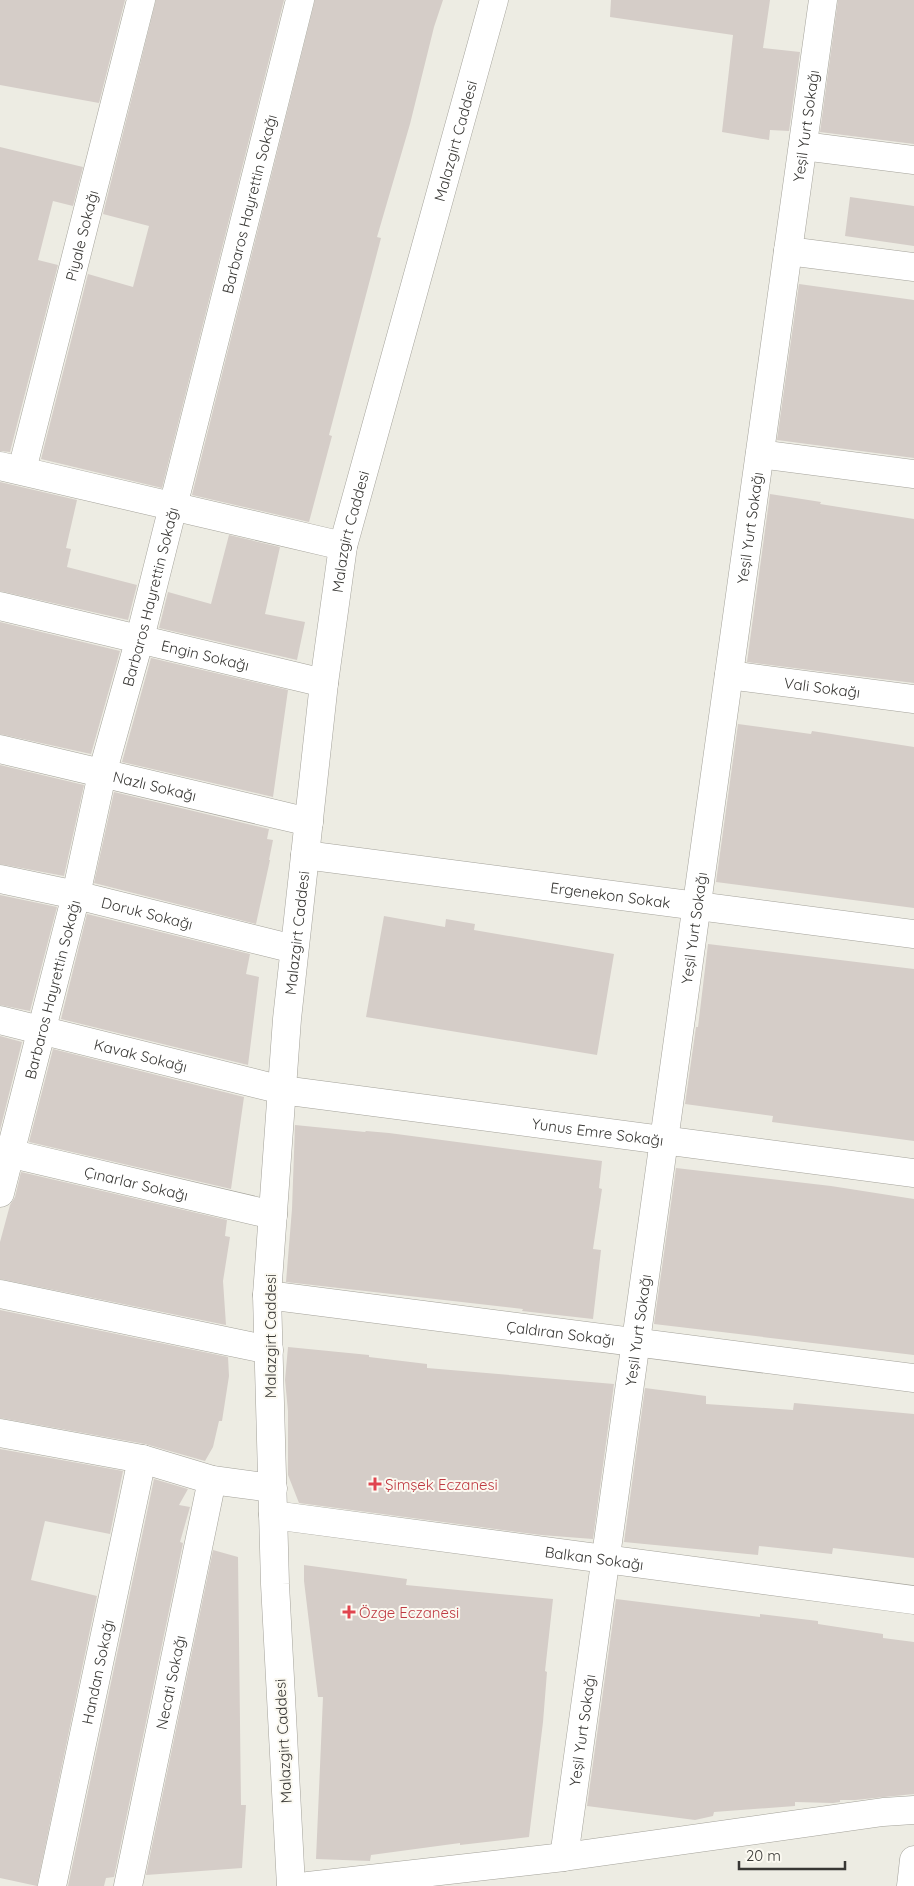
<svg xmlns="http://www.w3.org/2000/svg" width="914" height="1886" viewBox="0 0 914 1886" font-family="Quicksand,sans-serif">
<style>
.building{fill:#d5cdc8}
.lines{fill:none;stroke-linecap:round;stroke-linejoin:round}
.minor-casing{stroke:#a4a29a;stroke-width:29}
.minor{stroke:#fff;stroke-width:28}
.health-dot{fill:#e0444e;stroke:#fbf9f1;stroke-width:2}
.labels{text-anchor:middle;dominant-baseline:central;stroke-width:4;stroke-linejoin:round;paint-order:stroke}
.street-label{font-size:15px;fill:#383734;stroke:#fbf9f1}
.health-label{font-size:15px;fill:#be3a42;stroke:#fbf9f1;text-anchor:start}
</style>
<rect width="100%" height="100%" fill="#edece3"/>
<path class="building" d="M 0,0 L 125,0 L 99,103 L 0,85 Z
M 156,0 L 284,0 L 162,488 L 41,459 L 88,274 L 133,287 L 149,226 L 103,214 Z
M 315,0 L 443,0 L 434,27 L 410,124 L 377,237 L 381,238 L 329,435 L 332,436 L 309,522 L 192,495 Z
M 611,0 L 770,0 L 763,48 L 800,52 L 789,131 L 770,130 L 769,140 L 722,132 L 733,35 L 610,17 Z
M 838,0 L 914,0 L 914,144 L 820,132 Z
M 0,147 L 83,167 L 73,206 L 53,201 L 38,260 L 58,265 L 10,452 L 0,451 Z
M 850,197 L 914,206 L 914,246 L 845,236 Z
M 799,284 L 914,300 L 914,458 L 777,440 Z
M 0,482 L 77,500 L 66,548 L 71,549 L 67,567 L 137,585 L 128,620 L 0,591 Z
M 770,494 L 821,502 L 820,504 L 914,519 L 914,683 L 747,662 Z
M 229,535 L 280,547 L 265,614 L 305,622 L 297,660 L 159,628 L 168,592 L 211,604 Z
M 0,622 L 120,651 L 91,754 L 0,734 Z
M 151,658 L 288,690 L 273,797 L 122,762 Z
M 738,724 L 811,734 L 812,731 L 914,747 L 914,908 L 716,882 Z
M 0,765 L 84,785 L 64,876 L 0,864 Z
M 114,792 L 269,829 L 267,839 L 273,840 L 269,860 L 270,860 L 256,924 L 94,883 Z
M 0,895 L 57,907 L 30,1011 L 0,1005 Z
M 87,914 L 250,954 L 246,974 L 259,977 L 248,1065 L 61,1019 Z
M 384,916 L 445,927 L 446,919 L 475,924 L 474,930 L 614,954 L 597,1055 L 366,1017 Z
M 708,944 L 914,969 L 914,1141 L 772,1122 L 773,1116 L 685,1104 L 696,1027 L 698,1027 Z
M 0,1036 L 22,1042 L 0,1130 Z
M 53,1049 L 244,1097 L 231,1189 L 29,1142 Z
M 295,1125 L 365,1132 L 366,1131 L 389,1133 L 602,1161 L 599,1188 L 602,1189 L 593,1249 L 601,1250 L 593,1319 L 522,1311 L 523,1309 L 286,1282 L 292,1209 Z
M 676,1168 L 831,1186 L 914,1199 L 914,1355 L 654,1324 Z
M 21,1172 L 227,1220 L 225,1236 L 230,1237 L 223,1281 L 226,1325 L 0,1279 L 0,1242 L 10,1205 L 15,1197 Z
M 0,1310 L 228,1357 L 229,1376 L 222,1421 L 219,1421 L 213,1447 L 205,1461 L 145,1444 L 0,1418 Z
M 288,1347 L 369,1355 L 369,1357 L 427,1364 L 427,1368 L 614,1384 L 593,1539 L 541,1535 L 299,1503 L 288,1475 L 288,1411 L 285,1380 Z
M 645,1388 L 706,1396 L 706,1404 L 793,1410 L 794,1403 L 914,1414 L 914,1558 L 833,1548 L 832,1554 L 759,1546 L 758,1555 L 624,1542 Z
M 0,1449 L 123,1471 L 110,1534 L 45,1521 L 31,1580 L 97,1596 L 37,1886 L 0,1878 Z
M 154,1479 L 188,1489 L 179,1505 L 190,1507 L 180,1542 L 183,1543 L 114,1877 L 106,1878 L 104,1886 L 68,1886 Z
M 213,1550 L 238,1557 L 241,1805 L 246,1805 L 242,1868 L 146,1875 Z
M 304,1565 L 407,1579 L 406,1585 L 553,1599 L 545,1671 L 547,1672 L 543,1722 L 529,1837 L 460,1845 L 460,1843 L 371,1855 L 370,1861 L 316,1859 L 323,1697 L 318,1697 L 304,1581 Z
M 616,1599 L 760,1617 L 760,1614 L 818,1621 L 818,1624 L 883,1634 L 883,1638 L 914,1642 L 914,1794 L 855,1800 L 840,1800 L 840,1802 L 833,1803 L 795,1802 L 795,1806 L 714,1812 L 713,1816 L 695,1820 L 587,1806 Z"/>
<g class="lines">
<defs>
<g id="minor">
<path d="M 803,146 L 914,160"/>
<path d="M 788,251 L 914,267"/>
<path d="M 760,454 L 914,474"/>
<path d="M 0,466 L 343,546"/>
<path id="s1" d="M 22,470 L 141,0"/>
<path id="s2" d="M 0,606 L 324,683"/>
<path id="s3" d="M 729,675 L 914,699"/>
<path id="s4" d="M 0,749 L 309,822"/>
<path id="s5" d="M 305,855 L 914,934"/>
<path id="s6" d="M 0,879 L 76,895 L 294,949"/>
<path id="s7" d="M 0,1020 L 282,1090 L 914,1173"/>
<path id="s8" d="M 0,1151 L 273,1215"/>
<path id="s9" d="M 0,1193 L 76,895 L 102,774 L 140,638 L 300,0"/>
<path d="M 0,1294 L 269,1350"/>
<path id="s10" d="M 267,1295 L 914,1378"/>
<path d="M 0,1433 L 142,1459 L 212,1480 L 273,1488"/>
<path id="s11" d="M 273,1515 L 914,1600"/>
<path id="s12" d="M 564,1857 L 823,0"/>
<path id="s13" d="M 52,1886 L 142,1459"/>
<path id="s14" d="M 128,1886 L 212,1480"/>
<path id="s15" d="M 291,1886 L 275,1584 L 267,1295 L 287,1019 L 324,683 L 343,546 L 494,0"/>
<path d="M 308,1886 L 564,1857 L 883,1812 L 914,1810"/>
<path d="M 911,1886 L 914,1860"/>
</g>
</defs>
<use href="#minor" class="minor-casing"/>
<use href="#minor" class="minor"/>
</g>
<g class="health-dot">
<path d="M372.5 1476.5h5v5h5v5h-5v5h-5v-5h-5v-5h5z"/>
<path d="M346.5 1604.5h5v5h5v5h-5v5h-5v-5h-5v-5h5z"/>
</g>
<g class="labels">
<g class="street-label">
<text stroke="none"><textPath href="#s12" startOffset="1748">Yeşil Yurt Sokağı</textPath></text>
<text stroke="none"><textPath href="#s15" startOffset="1765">Malazgirt Caddesi</textPath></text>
<text stroke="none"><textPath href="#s9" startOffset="1020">Barbaros Hayrettin Sokağı</textPath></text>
<text stroke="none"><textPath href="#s1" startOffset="242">Piyale Sokağı</textPath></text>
<text stroke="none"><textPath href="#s12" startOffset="1342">Yeşil Yurt Sokağı</textPath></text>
<text stroke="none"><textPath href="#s15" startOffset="1360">Malazgirt Caddesi</textPath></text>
<text stroke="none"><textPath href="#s9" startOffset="615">Barbaros Hayrettin Sokağı</textPath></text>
<text stroke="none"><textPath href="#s2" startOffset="211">Engin Sokağı</textPath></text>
<text stroke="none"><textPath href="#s3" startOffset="94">Vali Sokağı</textPath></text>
<text stroke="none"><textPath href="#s4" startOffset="159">Nazlı Sokağı</textPath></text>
<text stroke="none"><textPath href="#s5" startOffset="308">Ergenekon Sokak</textPath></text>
<text stroke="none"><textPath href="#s6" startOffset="151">Doruk Sokağı</textPath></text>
<text stroke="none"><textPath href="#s12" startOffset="938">Yeşil Yurt Sokağı</textPath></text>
<text stroke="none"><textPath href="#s15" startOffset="955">Malazgirt Caddesi</textPath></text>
<text stroke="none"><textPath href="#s9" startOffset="210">Barbaros Hayrettin Sokağı</textPath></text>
<text stroke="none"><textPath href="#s7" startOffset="145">Kavak Sokağı</textPath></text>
<text stroke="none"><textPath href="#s7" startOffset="609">Yunus Emre Sokağı</textPath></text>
<text stroke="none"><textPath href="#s8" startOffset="140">Çınarlar Sokağı</textPath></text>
<text stroke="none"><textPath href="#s12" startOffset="532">Yeşil Yurt Sokağı</textPath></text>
<text stroke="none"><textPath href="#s10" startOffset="296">Çaldıran Sokağı</textPath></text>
<text transform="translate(270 1336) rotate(-90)">Malazgirt Caddesi</text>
<text stroke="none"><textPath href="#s11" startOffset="324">Balkan Sokağı</textPath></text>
<text stroke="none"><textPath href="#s13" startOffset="219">Handan Sokağı</textPath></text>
<text stroke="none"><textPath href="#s14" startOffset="208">Necati Sokağı</textPath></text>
<text stroke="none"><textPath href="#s12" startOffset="128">Yeşil Yurt Sokağı</textPath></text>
<text transform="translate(283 1741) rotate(-93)">Malazgirt Caddesi</text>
</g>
<g class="health-label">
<text x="385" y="1484">Şimşek Eczanesi</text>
<text x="359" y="1612">Özge Eczanesi</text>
</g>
</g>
<path d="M739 1861v8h106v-8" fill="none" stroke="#383734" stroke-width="2.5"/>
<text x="746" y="1861" font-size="15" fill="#383734" stroke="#fbf9f1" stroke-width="4" paint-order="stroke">20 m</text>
</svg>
